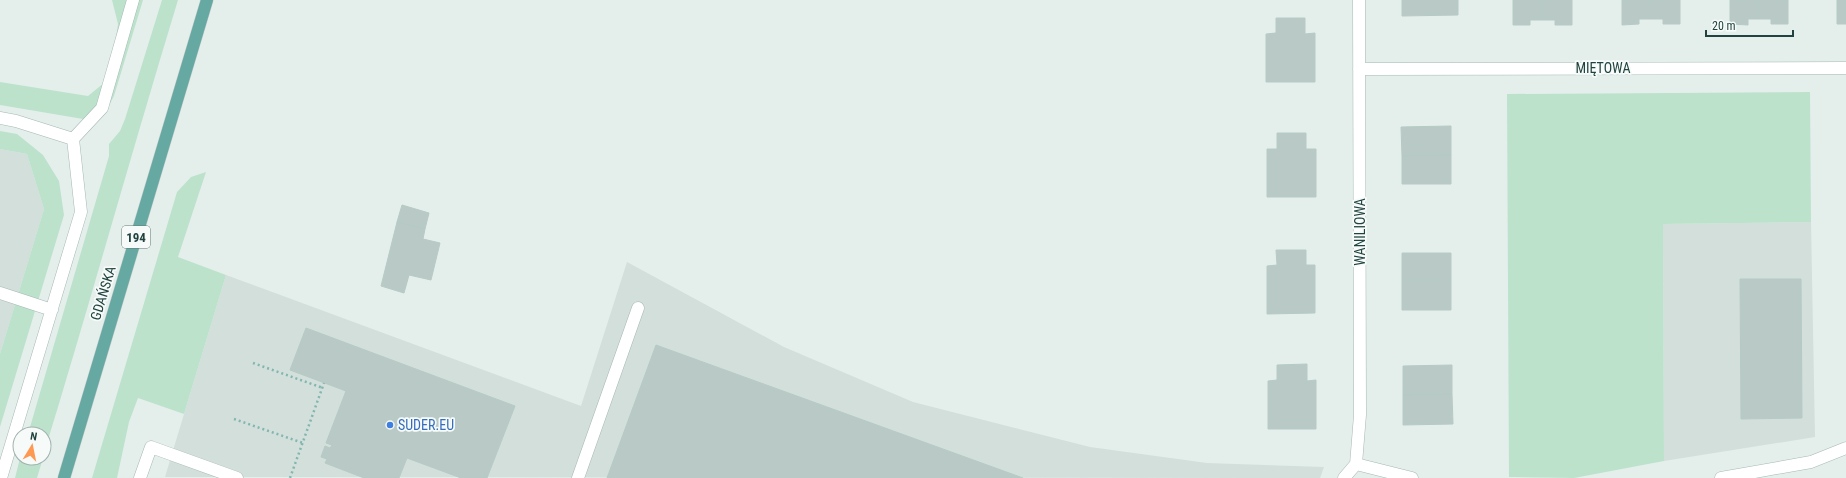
<svg xmlns="http://www.w3.org/2000/svg" width="1846" height="478" viewBox="0 0 1846 478" font-family="'Roboto Condensed',sans-serif">
<style>
.built{fill:#d2dfdb}
.grass{fill:#bce2cc}
.building{fill:#b9cac6;stroke:#b6cac5}
.lines{fill:none;stroke-linecap:round;stroke-linejoin:round}
.minor-casing{stroke:#a6b8b5;stroke-width:13}
.major-casing{stroke:#c1cac9;stroke-width:13}
.path{stroke:#82b6ae;stroke-width:2.5;stroke-dasharray:2 3;stroke-linecap:butt}
.minor{stroke:#fff;stroke-width:12}
.major{stroke:#65a9a2;stroke-width:12}
.shop-dot{fill:#3f7fe0;stroke:#f6fbf9;stroke-width:1.5}
.labels{text-anchor:middle;dominant-baseline:central;stroke-width:3.5;stroke-linejoin:round;paint-order:stroke}
.shield{fill:#f6fbf9;stroke:#617a77;stroke-width:1}
.shield-label{font-size:13px;font-weight:bold;fill:#21433f}
.street-label{font-size:14px;fill:#21433f;stroke:#f6fbf9}
.shop-label{font-size:14px;fill:#366cbe;stroke:#f6fbf9;text-anchor:start}
</style>
<rect width="100%" height="100%" fill="#e4efec"/>
<path class="built" d="M 0,149 L 27,154 L 44,209 L 0,354 Z
M 1811,222 L 1815,437 L 1664,461 L 1663,224 Z
M 627,262 L 784,347 L 913,402 L 1090,447 L 1207,463 L 1324,467 L 1320,478 L 165,477 L 226,275 L 581,406 Z"/>
<path class="grass" d="M 112,0 L 143,0 L 114,96 L 105,113 L 95,123 L 83,119 L 0,105 L 0,82 L 88,96 L 110,78 L 118,24 Z
M 162,0 L 178,0 C 132,151 90,303 44,453 L 44,434 L 28,434 L 109,156 L 109,144 L 120,131 L 125,119 Z
M 1810,92 L 1811,222 L 1663,224 L 1664,461 L 1574,478 L 1509,477 L 1507,94 Z
M 0,131 L 17,134 L 43,155 L 59,181 L 64,215 L 0,427 L 0,354 L 44,209 L 27,154 L 0,149 Z
M 206,172 L 178,257 L 226,275 L 184,414 L 138,398 L 129,422 L 117,478 L 92,478 L 177,192 L 191,177 Z
M 20,458 L 43,458 L 37,478 L 15,478 Z"/>
<path class="building" d="M 1402,0 L 1458,0 L 1458,15 L 1402,16 Z
M 1513,0 L 1542,0 L 1542,20 L 1530,20 L 1530,25 L 1513,25 Z
M 1542,0 L 1572,0 L 1572,25 L 1555,25 L 1555,20 L 1542,20 Z
M 1622,0 L 1651,0 L 1651,19 L 1639,19 L 1639,24 L 1622,25 Z
M 1651,0 L 1680,0 L 1680,24 L 1663,24 L 1663,19 L 1651,19 Z
M 1730,0 L 1758,0 L 1758,19 L 1748,19 L 1748,25 L 1730,24 Z
M 1758,0 L 1788,0 L 1788,24 L 1771,24 L 1771,19 L 1758,19 Z
M 1837,0 L 1846,0 L 1846,24 L 1837,24 Z
M 1276,18 L 1305,18 L 1305,34 L 1315,33 L 1315,82 L 1266,82 L 1266,34 L 1276,33 Z
M 1451,126 L 1451,155 L 1402,156 L 1401,127 Z
M 1277,133 L 1306,133 L 1306,149 L 1316,149 L 1316,197 L 1267,197 L 1267,149 L 1277,149 Z
M 1451,155 L 1451,184 L 1402,184 L 1402,156 Z
M 402,205 L 429,213 L 425,229 L 397,222 Z
M 397,222 L 425,229 L 423,239 L 440,243 L 431,280 L 409,275 L 404,293 L 381,286 Z
M 1276,250 L 1306,250 L 1306,265 L 1315,265 L 1315,313 L 1267,314 L 1267,266 L 1277,265 Z
M 1402,253 L 1451,253 L 1451,281 L 1402,281 Z
M 1740,279 L 1801,279 L 1802,418 L 1741,419 Z
M 1402,281 L 1451,281 L 1451,310 L 1402,310 Z
M 306,328 L 515,406 L 487,478 L 461,478 L 407,458 L 399,478 L 364,478 L 325,463 L 327,459 L 321,457 L 325,446 L 330,448 L 332,445 L 326,443 L 346,391 L 290,370 Z
M 656,345 L 1023,478 L 607,478 Z
M 1307,364 L 1307,381 L 1316,380 L 1316,429 L 1268,429 L 1268,381 L 1277,380 L 1277,365 Z
M 1452,365 L 1452,394 L 1403,395 L 1403,366 Z
M 1452,394 L 1453,424 L 1403,425 L 1403,395 Z"/>
<g class="lines">
<defs>
<path id="minor" d="M 1359,69 L 1846,68
M 0,118 L 16,121 L 73,139
M 73,139 L 102,108 L 133,0
M 0,293 L 52,310
M 1356,464 L 1360,415 L 1359,0
M 1356,464 L 1412,478
M 1,478 L 81,212 L 73,139
M 140,478 L 151,447 L 237,478
M 578,478 L 638,308
M 1344,478 L 1356,464
M 1721,478 L 1811,462 L 1846,448"/>
<path id="major" d="M 64,478 L 207,0"/>
</defs>
<use href="#minor" class="minor-casing"/>
<use href="#major" class="major-casing"/>
<path class="path" d="M 253,363 L 323,388
M 234,419 L 303,443
M 290,478 L 324,383"/>
<use href="#minor" class="minor"/>
<use href="#major" class="major"/>
</g>
<circle class="shop-dot" cx="390" cy="425" r="4"/>
<g class="labels">
<rect class="shield" x="122" y="226" width="28" height="22" rx="3"/>
<g class="shield-label">
<text x="136" y="237">194</text>
</g>
<g class="street-label">
<text x="1603" y="68">MIĘTOWA</text>
<text transform="translate(1360 232) rotate(-90)">WANILIOWA</text>
<text transform="translate(103 293) rotate(-73)">GDAŃSKA</text>
</g>
<g class="shop-label">
<text x="398" y="425">SUDER.EU</text>
</g>
</g>
<g transform="translate(32 446) rotate(10)"><circle r="19" fill="#f6fbf9" stroke="#a1b1af"/>
<path d="M0-3L7 15L0 10L-7 15Z" fill="#fe9953"/>
<text y="-6" font-size="11" font-weight="bold" text-anchor="middle" fill="#21433f">N</text>
</g>
<path d="M1706 30v6h87v-6" fill="none" stroke="#21433f" stroke-width="2"/>
<text x="1712" y="30" font-size="12" fill="#21433f" stroke="#f6fbf9" stroke-width="3" paint-order="stroke">20 m</text>
</svg>
